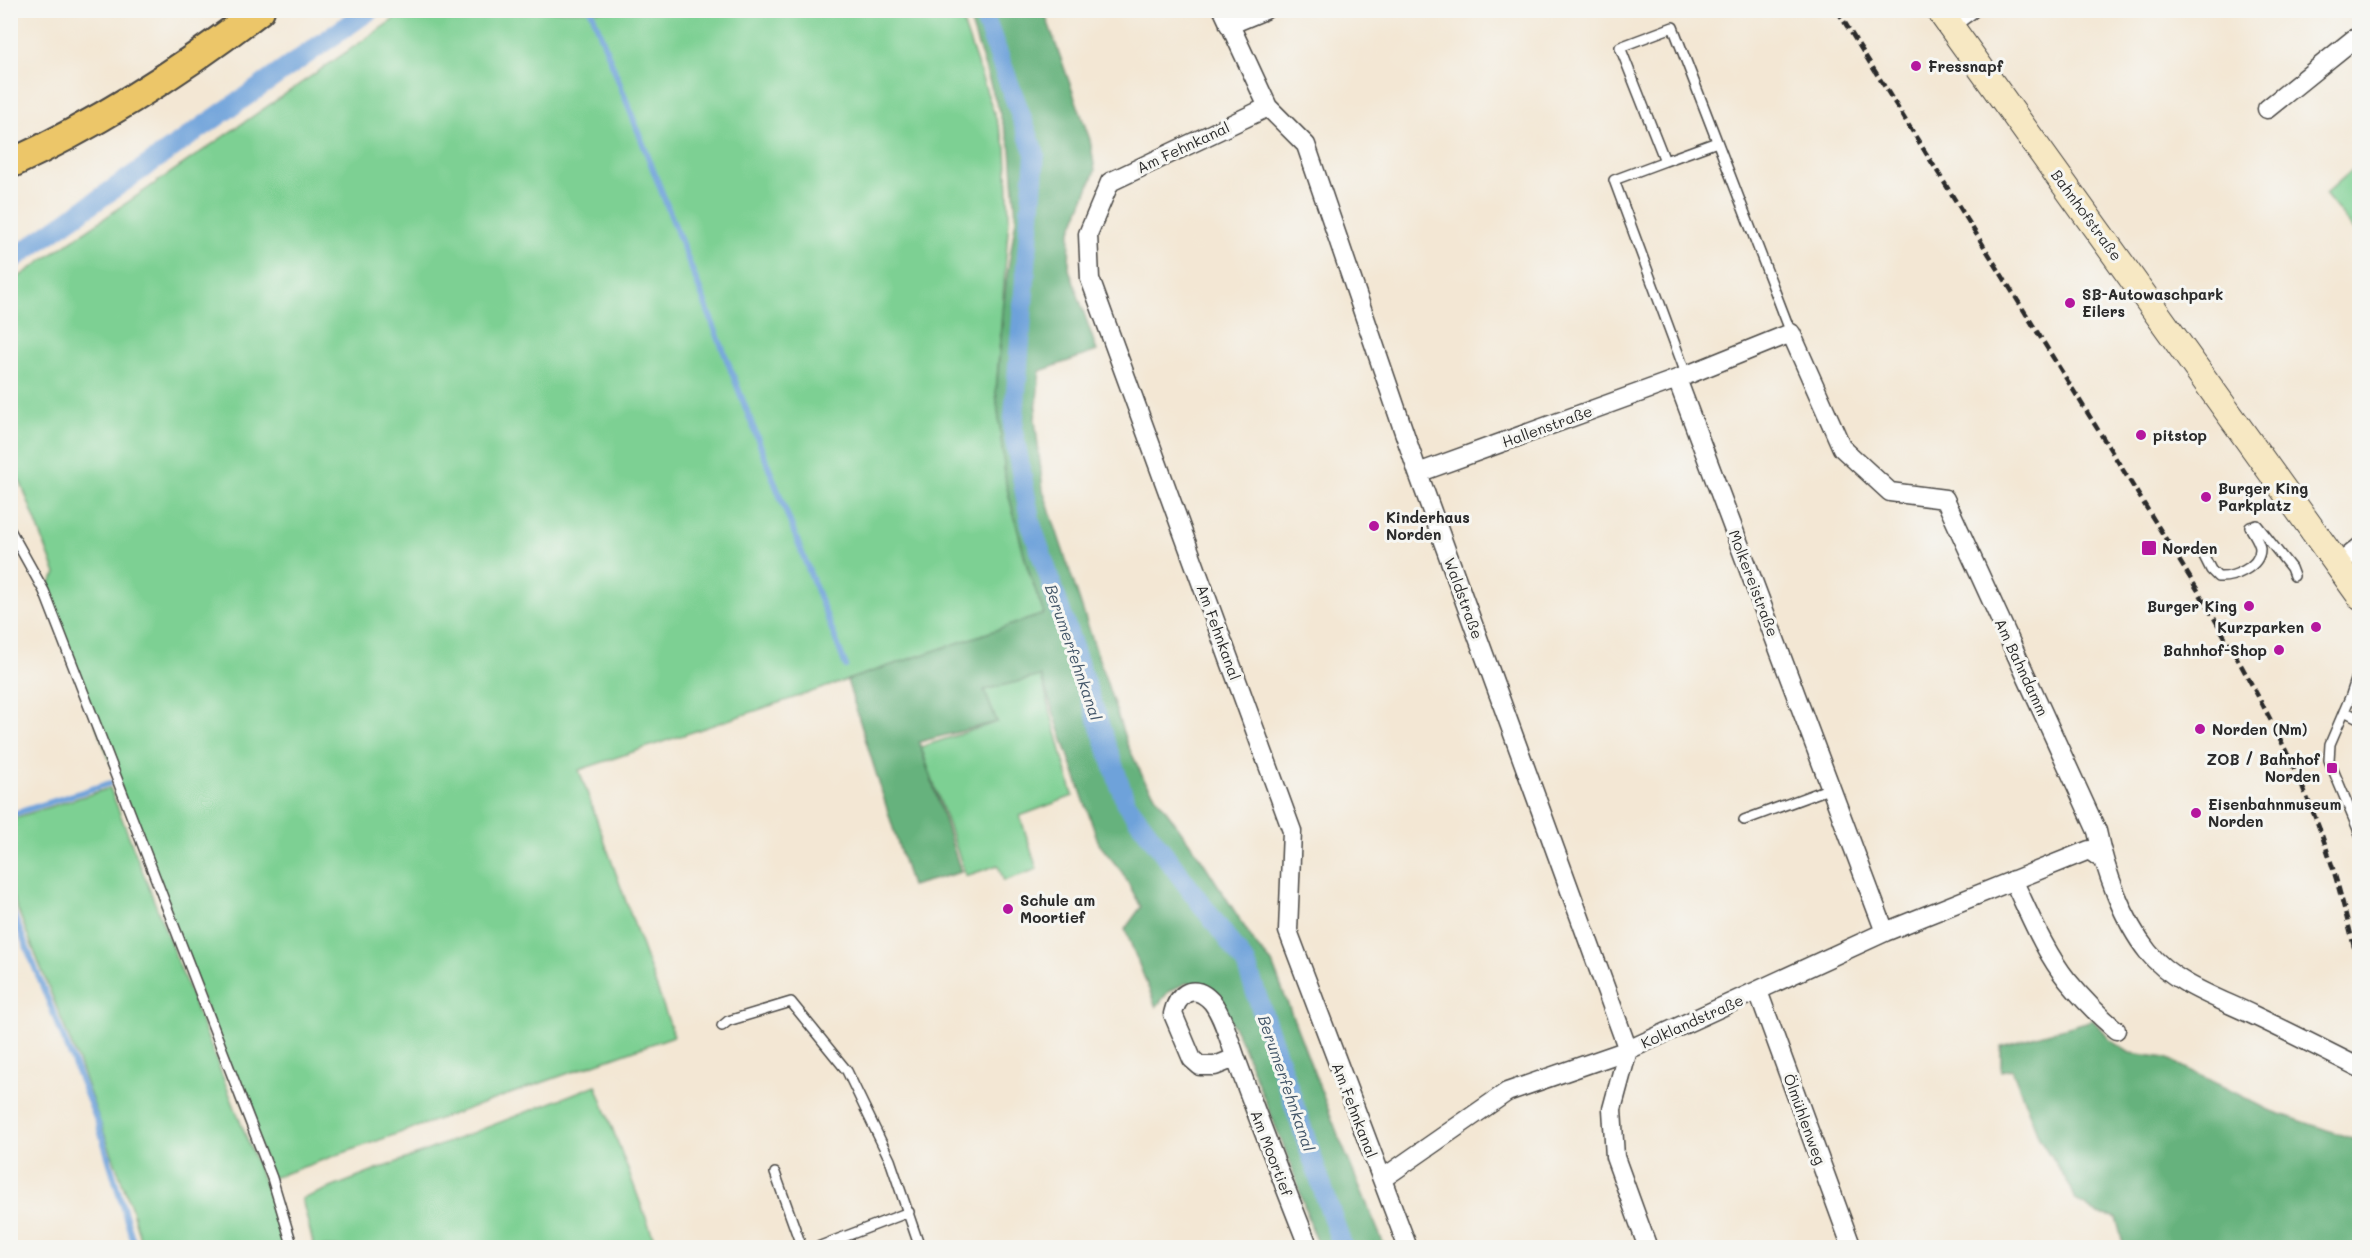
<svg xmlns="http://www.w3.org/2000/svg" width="2370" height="1258" viewBox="0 0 2370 1258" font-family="Mali,sans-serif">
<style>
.green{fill:#7dd093;stroke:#547e5f;stroke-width:1.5}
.forest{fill:#66b27d;stroke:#486e54;stroke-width:1.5}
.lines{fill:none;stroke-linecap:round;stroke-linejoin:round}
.stream{stroke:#6ea2da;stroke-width:6}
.canal{stroke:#6ea2da;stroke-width:20}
.lane-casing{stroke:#494744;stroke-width:12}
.street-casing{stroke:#494744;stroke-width:21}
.secondary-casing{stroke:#494744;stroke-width:28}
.primary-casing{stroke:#494744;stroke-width:32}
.lane{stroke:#fff;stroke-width:9}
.street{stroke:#fff;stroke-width:18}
.secondary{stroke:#f7e8c3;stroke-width:26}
.primary{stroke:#ecc669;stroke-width:28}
.rail{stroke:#2b2b2b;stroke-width:4.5;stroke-dasharray:9 4.5;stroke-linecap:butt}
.poi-dot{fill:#b5179e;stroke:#f6f6f2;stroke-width:2}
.labels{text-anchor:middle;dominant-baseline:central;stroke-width:6;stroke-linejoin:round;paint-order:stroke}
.poi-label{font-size:15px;font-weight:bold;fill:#2b2b2b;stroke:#f6f6f2;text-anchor:start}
.street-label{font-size:15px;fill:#2b2b2b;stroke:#f6f6f2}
.water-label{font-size:16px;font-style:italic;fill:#425568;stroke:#f6f6f2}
</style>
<rect width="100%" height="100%" fill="#f6f6f2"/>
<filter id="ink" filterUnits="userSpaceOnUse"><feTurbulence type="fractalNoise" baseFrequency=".0167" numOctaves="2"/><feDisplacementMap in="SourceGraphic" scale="12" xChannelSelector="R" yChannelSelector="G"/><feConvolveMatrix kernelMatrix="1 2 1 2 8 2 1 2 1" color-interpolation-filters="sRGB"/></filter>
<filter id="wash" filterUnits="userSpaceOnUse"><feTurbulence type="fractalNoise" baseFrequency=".008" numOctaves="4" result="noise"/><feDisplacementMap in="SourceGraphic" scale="24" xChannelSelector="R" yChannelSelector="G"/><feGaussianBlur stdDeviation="1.35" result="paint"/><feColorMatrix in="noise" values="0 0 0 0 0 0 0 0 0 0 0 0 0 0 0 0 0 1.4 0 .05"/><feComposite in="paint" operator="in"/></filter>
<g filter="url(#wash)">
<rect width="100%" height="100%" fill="#f3e7d4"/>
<path class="green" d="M 406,11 L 959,11 L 1006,148 L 1009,217 L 996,392 L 1006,484 L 1027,566 L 1044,614 L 579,770 L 674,1036 L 272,1178 L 44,591 L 56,574 L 21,483 L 11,465 L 10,283 Z
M 2359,164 L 2359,236 L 2325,194 Z
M 1041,676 L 1073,796 L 1020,816 L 1037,869 L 1004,881 L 998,865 L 966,876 L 921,747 L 997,722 L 984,690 Z
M 110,788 L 279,1221 L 286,1247 L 142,1247 L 131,1207 L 78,1061 L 11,893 L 11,819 Z
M 596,1085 L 657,1247 L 314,1247 L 302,1199 Z"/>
<path class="forest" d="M 967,11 L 1044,11 L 1090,140 L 1095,171 L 1070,233 L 1069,269 L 1097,351 L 1040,371 L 1035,419 L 1043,490 L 1127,744 L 1145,781 L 1202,860 L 1256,945 L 1272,963 L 1340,1140 L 1385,1247 L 1318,1247 L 1290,1162 L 1239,1037 L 1218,998 L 1198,984 L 1186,983 L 1169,991 L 1156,1007 L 1125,929 L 1141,907 L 1122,872 L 1099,844 L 1041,676 L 984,690 L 997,722 L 919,742 L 961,872 L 911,886 L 847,680 L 1044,614 L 1027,566 L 1006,484 L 996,392 L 1006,281 L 1016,219 L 1011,149 Z
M 2093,1020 L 2111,1041 L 2130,1053 L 2166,1058 L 2269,1110 L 2359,1141 L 2359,1247 L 2124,1247 L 2116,1217 L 2097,1214 L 2076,1200 L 2071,1188 L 2039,1138 L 2012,1069 L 2001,1071 L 2001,1046 Z"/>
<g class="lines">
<path class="stream" d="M 591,10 L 846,666
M 10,815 L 110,783
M 10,906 L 98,1123 L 135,1248"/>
<path class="canal" d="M 982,10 L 1035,154 L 1013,430 L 1031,524 L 1126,803 L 1246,964 L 1343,1248
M 10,261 L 370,10"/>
</g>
</g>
<g filter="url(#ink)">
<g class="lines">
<defs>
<path id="lane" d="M 1665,161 L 1717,142
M 1686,374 L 1614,180 L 1665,161 L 1620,47 L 1673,27 L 1791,333
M 10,530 L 44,591 L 272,1178 L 293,1248
M 2202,552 L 2211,570 L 2218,577 C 2232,578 2260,568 2260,549 C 2260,542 2253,533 2250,527 L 2257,525 L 2291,568 L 2294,576
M 2360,668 L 2351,695 L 2330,744 L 2329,760 L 2360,834
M 2344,711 L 2360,719
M 1744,820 L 1831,788
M 722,1026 L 728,1021 L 791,1002 L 847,1071 L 890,1160 L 920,1248
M 775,1173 L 802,1248
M 815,1248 L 909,1212"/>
<path id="street" d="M 1223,10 L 1268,107 L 1306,145 L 1418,473 L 1628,1050 L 1612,1109 L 1615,1157 L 1648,1248
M 1229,25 L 1265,10
M 1949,25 L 1970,10
M 1268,107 L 1110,182 L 1088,234 L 1090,279 L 1292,831 L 1288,931 L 1408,1248
M 2267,109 L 2360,34
M 1677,379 L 1885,932
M 1418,473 L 1677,379 L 1791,333 L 1842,448 L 1890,492 L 1945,499 L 2097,831 C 2105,870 2123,921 2148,952 C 2173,983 2218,998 2253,1015 C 2289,1032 2324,1050 2360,1068
M 2338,565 L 2360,547
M 2013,880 C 2029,913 2044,951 2067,980 C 2082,998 2098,1015 2116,1030
M 1758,991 L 1852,1248
M 1235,1058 L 1215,1066 L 1200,1066 L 1192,1059 L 1173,1014 C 1177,996 1191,983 1208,998 C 1222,1009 1231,1047 1238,1064 C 1261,1126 1285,1187 1309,1248
M 1382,1179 L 1507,1092 L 1628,1050 L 1885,932 L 2089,850 L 2103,860"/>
<path id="secondary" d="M 1939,10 L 2360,596"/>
<path id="primary" d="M 10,164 C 100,123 182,70 260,10"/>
</defs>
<use href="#lane" class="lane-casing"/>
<use href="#street" class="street-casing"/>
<use href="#secondary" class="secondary-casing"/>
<use href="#primary" class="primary-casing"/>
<use href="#lane" class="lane"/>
<use href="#street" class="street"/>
<use href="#secondary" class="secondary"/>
<use href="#primary" class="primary"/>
<path class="rail" d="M 1837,10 L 2197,589 C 2243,667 2288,745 2320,830 C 2337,876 2348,923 2360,971"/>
</g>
</g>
<g class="poi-dot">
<circle cx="1916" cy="66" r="6"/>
<circle cx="2070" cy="303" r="6"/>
<circle cx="2141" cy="435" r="6"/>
<circle cx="2206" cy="497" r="6"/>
<circle cx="1374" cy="526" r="6"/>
<rect x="2141" y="540" width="16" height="16" rx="3"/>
<circle cx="2249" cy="606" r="6"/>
<circle cx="2316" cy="627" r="6"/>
<circle cx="2279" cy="650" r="6"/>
<circle cx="2200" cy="729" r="6"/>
<rect x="2326" y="762" width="12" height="12" rx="3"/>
<circle cx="2196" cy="813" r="6"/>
<circle cx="1008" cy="909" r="6"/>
</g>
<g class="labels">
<g class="poi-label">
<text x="1928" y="66">Fressnapf</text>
<text x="2082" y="294">SB-Autowaschpark<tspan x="2082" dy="17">Eilers</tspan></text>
<text x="2153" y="435">pitstop</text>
<text x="2218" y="488">Burger King<tspan x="2218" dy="17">Parkplatz</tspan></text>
<text x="1386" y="517">Kinderhaus<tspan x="1386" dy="17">Norden</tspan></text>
<text x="2162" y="548">Norden</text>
<text x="2237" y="606" text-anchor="end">Burger King</text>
<text x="2304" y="627" text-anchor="end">Kurzparken</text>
<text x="2267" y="650" text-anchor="end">Bahnhof-Shop</text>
<text x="2212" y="729">Norden (Nm)</text>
<text x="2320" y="759" text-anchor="end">ZOB / Bahnhof<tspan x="2320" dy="17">Norden</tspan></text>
<text x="2208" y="804">Eisenbahnmuseum<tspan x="2208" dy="17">Norden</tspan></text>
<text x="1020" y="900">Schule am<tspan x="1020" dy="17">Moortief</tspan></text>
</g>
<g class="street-label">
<text transform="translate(1183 147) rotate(-25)">Am Fehnkanal</text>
<text transform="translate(2087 215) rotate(54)">Bahnhofstraße</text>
<text transform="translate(1547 426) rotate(-20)">Hallenstraße</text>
<text transform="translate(1754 583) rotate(69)">Molkereistraße</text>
<text transform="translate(1464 598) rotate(70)">Waldstraße</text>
<text transform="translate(1219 632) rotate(70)">Am Fehnkanal</text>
<text transform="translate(2022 667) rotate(65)">Am Bahndamm</text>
<text transform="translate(1692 1021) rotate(-24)">Kolklandstraße</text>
<text transform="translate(1355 1110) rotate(69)">Am Fehnkanal</text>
<text transform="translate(1805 1119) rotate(70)">Ölmühlenweg</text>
<text transform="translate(1272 1153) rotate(69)">Am Moortief</text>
</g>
<g class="water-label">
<text transform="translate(1074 652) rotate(71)">Berumerfehnkanal</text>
<text transform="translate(1287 1083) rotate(71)">Berumerfehnkanal</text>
</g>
</g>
<rect width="2370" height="1258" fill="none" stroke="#f6f6f2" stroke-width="36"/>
</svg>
